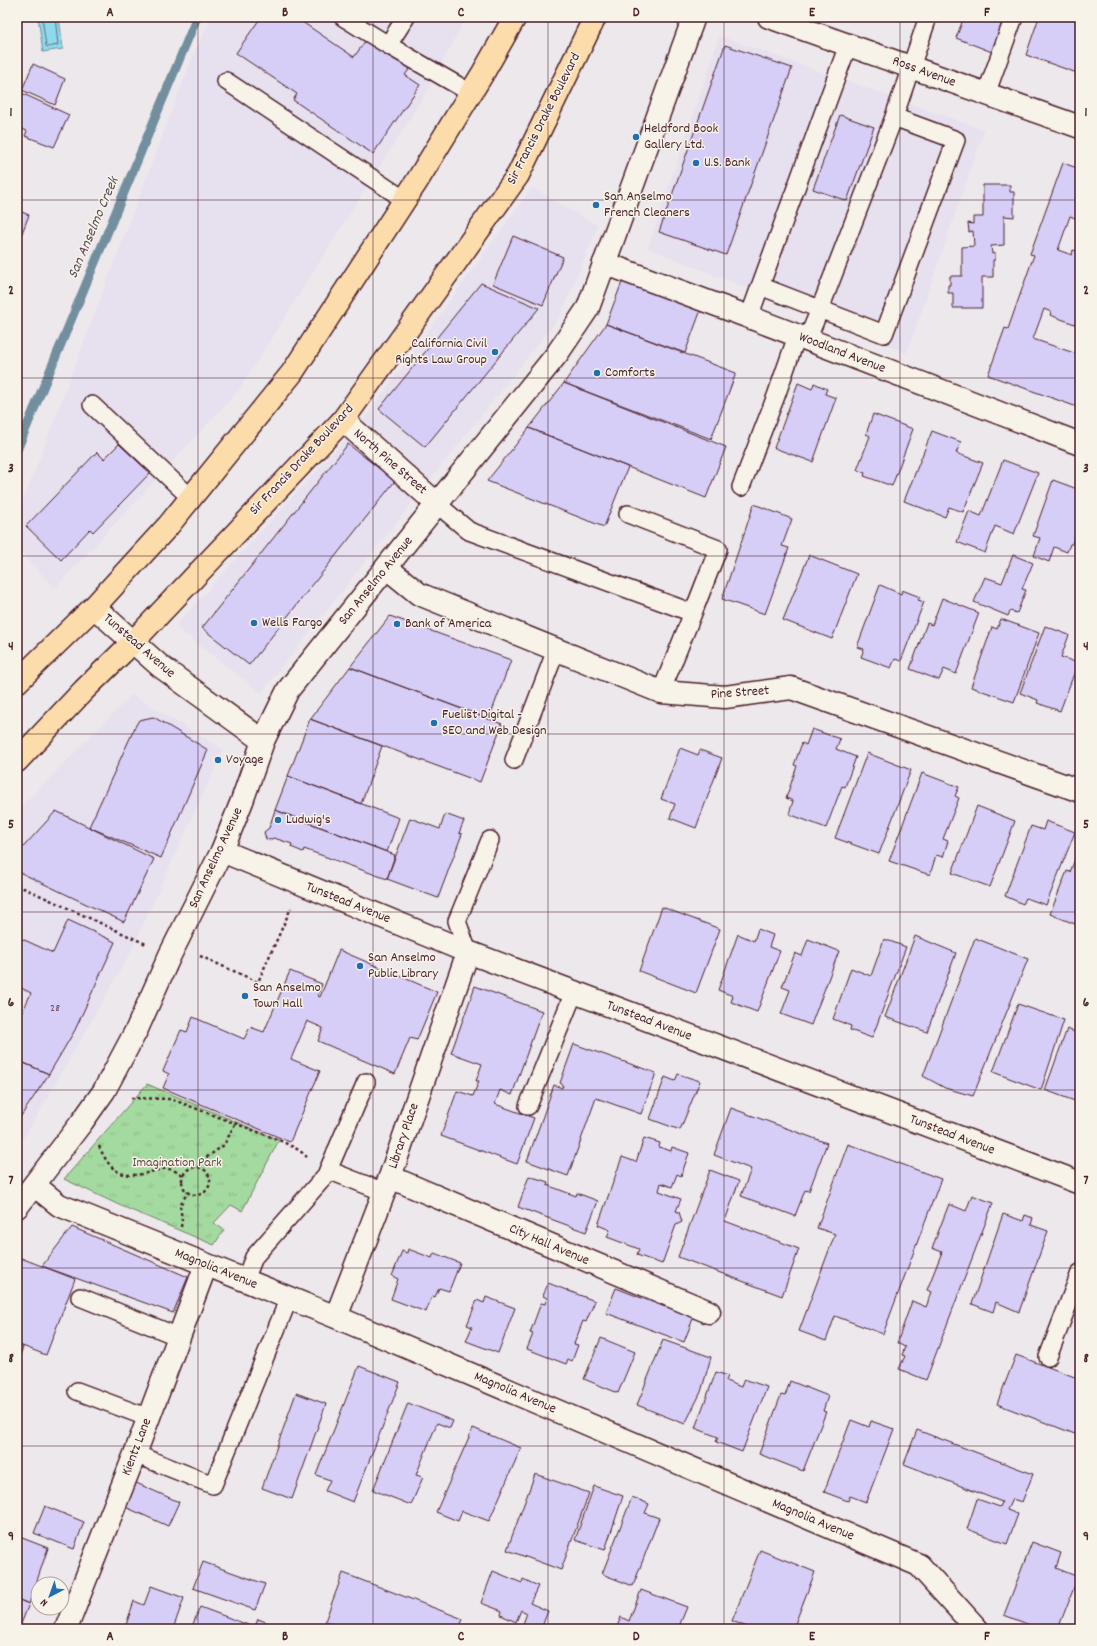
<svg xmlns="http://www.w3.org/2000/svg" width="1097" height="1646" viewBox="0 0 1097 1646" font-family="Dekko,sans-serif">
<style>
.built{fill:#e6e0ef}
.park{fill:url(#park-tufts);stroke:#767c65}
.water{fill:#8edaed;stroke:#738f9f}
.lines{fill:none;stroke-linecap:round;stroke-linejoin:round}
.shore{stroke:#656a79;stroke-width:1}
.stream{stroke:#738f9f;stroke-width:9}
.building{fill:#d6cef7;stroke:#4a1f2b}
.service-casing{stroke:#4a1f2b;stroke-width:20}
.minor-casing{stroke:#4a1f2b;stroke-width:25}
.tertiary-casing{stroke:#4a1f2b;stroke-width:25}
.secondary-casing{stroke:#4a1f2b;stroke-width:25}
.primary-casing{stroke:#4a1f2b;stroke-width:25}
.path{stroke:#4a1f2b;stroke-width:2.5;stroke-dasharray:3 3;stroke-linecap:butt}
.service{stroke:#f7f3e8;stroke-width:17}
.minor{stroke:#f7f3e8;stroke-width:22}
.tertiary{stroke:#f7f3e8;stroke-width:22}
.secondary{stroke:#f7f3e8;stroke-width:22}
.primary{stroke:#fddcac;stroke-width:22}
.grid{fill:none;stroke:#4a1f2b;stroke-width:1;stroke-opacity:0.55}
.poi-dot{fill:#1f6fb2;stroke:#f7f3e8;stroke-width:1.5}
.labels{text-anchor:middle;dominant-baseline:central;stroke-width:3;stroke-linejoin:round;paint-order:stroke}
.number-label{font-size:12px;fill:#6d4b5e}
.street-label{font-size:14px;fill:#4a1f2b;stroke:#f7f3e8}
.poi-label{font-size:14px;fill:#4a1f2b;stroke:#f7f3e8;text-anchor:start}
.park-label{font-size:14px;fill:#604e48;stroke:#f7f3e8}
.water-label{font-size:15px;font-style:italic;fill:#5b4e5c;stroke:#f7f3e8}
.neatline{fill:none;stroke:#4a1f2b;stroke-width:1.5}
.grid-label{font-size:13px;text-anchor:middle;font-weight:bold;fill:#4a1f2b}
</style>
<defs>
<pattern id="park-tufts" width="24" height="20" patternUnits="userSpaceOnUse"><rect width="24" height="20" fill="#a3da9f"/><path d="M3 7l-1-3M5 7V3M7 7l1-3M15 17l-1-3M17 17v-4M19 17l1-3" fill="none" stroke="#8ebb89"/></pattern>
</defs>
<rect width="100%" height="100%" fill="#ede8ec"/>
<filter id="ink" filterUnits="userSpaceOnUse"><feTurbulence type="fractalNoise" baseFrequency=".025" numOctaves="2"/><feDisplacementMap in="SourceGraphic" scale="8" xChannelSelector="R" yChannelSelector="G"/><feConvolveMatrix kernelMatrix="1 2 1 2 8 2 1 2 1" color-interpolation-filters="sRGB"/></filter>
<g filter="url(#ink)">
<path class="built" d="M 212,17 L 466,17 L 426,93 L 238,391 L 55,588 L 17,548 L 17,518 L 193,56 Z
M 720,36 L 984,130 L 907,353 L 648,248 Z
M 532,188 L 598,226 L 560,316 L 261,693 L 175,626 L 366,417 Z
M 132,695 L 223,750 L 129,955 L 28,1131 L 17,1146 L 17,811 Z"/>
<path class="park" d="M 147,1084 L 279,1140 L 242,1211 L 231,1205 L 214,1223 L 224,1230 L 214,1245 L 119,1205 L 64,1179 Z"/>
<path class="water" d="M 38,17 L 59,17 L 63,49 L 43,52 Z"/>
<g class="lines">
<path class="shore" d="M 42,17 L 46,46 L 48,47 L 58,45 L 55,17"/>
<path class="stream" d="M 17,450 L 197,17"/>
</g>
<path class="building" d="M 261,17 L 295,17 L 354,57 L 368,37 L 411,67 L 405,75 L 420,85 L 373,154 L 293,100 L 297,94 L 236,53 Z
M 964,17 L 1004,17 L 992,52 L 956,38 Z
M 1039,17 L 1080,17 L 1080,74 L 1026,55 Z
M 725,45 L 792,68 L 726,255 L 659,232 Z
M 33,64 L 65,79 L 55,105 L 22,90 Z
M 17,91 L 69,115 L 54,147 L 25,136 L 27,131 L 17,127 Z
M 840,115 L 874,127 L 847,201 L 813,189 Z
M 1063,163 L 1080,169 L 1080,220 L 1070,216 L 1058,250 L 1072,255 L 1073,250 L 1080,252 L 1080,326 L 1050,315 L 1051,312 L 1044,309 L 1033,339 L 1080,355 L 1080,408 L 988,375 L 1005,328 L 1008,329 L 1034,255 L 1030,254 Z
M 983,185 L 1010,185 L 1010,192 L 1014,192 L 1014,217 L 1004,216 L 1004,245 L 991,246 L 992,254 L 995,253 L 995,260 L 993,260 L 993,277 L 982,277 L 982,308 L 953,308 L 953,293 L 948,293 L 948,285 L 950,285 L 950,276 L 962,276 L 962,247 L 974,246 L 973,231 L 969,232 L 968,223 L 973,224 L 973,217 L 983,217 Z
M 17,210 L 29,215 L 17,246 Z
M 513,236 L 563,257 L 543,305 L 493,284 Z
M 624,277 L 702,307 L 685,353 L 606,324 Z
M 481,283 L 539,308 L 425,447 L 379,409 Z
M 606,324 L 736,373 L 711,439 L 564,383 Z
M 564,383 L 726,447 L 706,498 L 529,428 Z
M 798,383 L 812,389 L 814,383 L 827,389 L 825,394 L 836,398 L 813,462 L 774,448 Z
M 873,414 L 913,429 L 892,486 L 864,476 L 865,473 L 857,470 L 870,436 L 866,434 Z
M 529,428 L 628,467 L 604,527 L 487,481 Z
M 932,431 L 961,442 L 956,453 L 983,463 L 963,512 L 949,507 L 945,517 L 904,501 Z
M 119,444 L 150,473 L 93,532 L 90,529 L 61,560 L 26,526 L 97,452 L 104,459 Z
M 348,444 L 395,481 L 249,665 L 202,628 Z
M 1003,460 L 1038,473 L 1014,534 L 995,526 L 985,553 L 957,542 L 969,511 L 981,516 Z
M 1053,480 L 1080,490 L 1080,521 L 1072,544 L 1070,544 L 1067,552 L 1054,547 L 1049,562 L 1034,556 L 1040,538 L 1033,536 Z
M 754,504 L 792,519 L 782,546 L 789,548 L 765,614 L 722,599 Z
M 809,555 L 857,574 L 832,639 L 783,620 Z
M 1013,555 L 1033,563 L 1022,589 L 1026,590 L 1017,613 L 1010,611 L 1008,616 L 974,602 L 985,577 L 1002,583 Z
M 880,585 L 901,594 L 902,590 L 920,597 L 918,600 L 924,602 L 901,661 L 895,659 L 891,668 L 861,657 L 864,649 L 857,647 Z
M 942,598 L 979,613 L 956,674 L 944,669 L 939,680 L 910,669 L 927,623 L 932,625 Z
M 390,616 L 511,660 L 489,719 L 350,667 Z
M 1001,619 L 1039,633 L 1014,702 L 971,687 L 992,627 L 997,629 Z
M 1045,626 L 1069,635 L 1061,657 L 1078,663 L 1060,711 L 1037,703 L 1038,700 L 1020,693 Z
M 350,667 L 502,724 L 480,782 L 310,719 Z
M 153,717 L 157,719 L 208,750 L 161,858 L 89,827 L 136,725 L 139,720 Z
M 310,719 L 382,746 L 361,804 L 288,776 Z
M 812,729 L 840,739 L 836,749 L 856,757 L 845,787 L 842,786 L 826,828 L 789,814 L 793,801 L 786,798 L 797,766 L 794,765 L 802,743 L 806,745 Z
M 680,748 L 698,755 L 700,750 L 722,758 L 696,828 L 670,818 L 675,804 L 661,799 Z
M 867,753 L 911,770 L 879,854 L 835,838 Z
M 922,773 L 959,787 L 955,796 L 959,798 L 943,839 L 948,841 L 943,857 L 936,855 L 930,875 L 889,861 Z
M 288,776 L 399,818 L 387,852 L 275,810 Z
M 977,806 L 1015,821 L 990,887 L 952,873 Z
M 275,810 L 395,855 L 387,879 L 304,849 L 303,852 L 291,847 L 292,844 L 274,838 L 269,840 L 266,839 L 264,832 L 269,828 Z
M 56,811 L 154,859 L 124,922 L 17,871 L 17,854 Z
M 445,814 L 464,821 L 459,833 L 462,834 L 438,898 L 387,879 L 410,818 L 440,829 Z
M 1046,821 L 1075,832 L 1046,905 L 1026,898 L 1023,904 L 1005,896 L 1031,826 L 1043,830 Z
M 1080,847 L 1080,926 L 1050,914 L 1067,871 L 1070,872 Z
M 662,907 L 720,929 L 696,993 L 639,971 Z
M 68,920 L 115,942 L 75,1030 L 49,1074 L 17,1060 L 17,1024 L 31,993 L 17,986 L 17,945 L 20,938 L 53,953 Z
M 758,929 L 773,935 L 769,947 L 780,951 L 757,1012 L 731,1002 L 733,996 L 718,990 L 738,934 L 754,941 Z
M 915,936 L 956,953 L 927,1032 L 885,1017 Z
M 975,938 L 1028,959 L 973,1096 L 945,1088 L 923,1076 Z
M 808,939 L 839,951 L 811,1025 L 781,1014 L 790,990 L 782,987 L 795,953 L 802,956 Z
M 884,939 L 906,947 L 872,1038 L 850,1030 L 851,1026 L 833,1019 L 851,968 L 871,976 Z
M 339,950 L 437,992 L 417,1040 L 410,1038 L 395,1074 L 318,1041 L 323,1028 L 307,1021 L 291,1059 L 320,1071 L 290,1142 L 163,1088 L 169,1074 L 163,1071 L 181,1030 L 187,1032 L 193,1017 L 244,1039 L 250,1027 L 264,1032 L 290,971 L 322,984 L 318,996 L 320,997 Z
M 475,986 L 542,1011 L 512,1095 L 500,1090 L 495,1104 L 534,1118 L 517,1164 L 441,1136 L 457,1091 L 473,1096 L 479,1081 L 476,1081 L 482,1064 L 451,1053 Z
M 1018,1004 L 1064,1020 L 1041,1090 L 993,1072 Z
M 1080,1019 L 1080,1103 L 1045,1090 L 1067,1029 L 1075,1032 Z
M 574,1044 L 656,1073 L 641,1114 L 596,1098 L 568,1176 L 527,1161 L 554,1085 L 562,1088 L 563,1085 L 560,1083 Z
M 17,1060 L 49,1074 L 17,1122 Z
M 678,1074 L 700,1081 L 680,1130 L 650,1119 L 665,1077 L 675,1081 Z
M 731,1108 L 827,1143 L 809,1191 L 805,1190 L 795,1216 L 741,1196 L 751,1169 L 714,1155 Z
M 644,1138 L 660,1143 L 659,1147 L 671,1151 L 672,1147 L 689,1153 L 681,1176 L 677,1174 L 672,1187 L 661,1183 L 659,1191 L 681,1199 L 676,1211 L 679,1212 L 682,1222 L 676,1225 L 662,1264 L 637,1255 L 639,1249 L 607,1237 L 610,1230 L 598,1225 L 622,1157 L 636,1162 Z
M 848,1144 L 941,1179 L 883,1334 L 835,1316 L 826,1341 L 799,1331 L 835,1234 L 817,1228 Z
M 710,1170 L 739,1181 L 725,1221 L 799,1249 L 782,1296 L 678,1257 Z
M 529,1176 L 548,1182 L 547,1185 L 576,1196 L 577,1193 L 598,1201 L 586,1232 L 518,1207 Z
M 972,1195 L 993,1203 L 926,1380 L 899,1369 L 905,1356 L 902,1355 L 905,1347 L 897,1343 L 912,1301 L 926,1307 L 932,1292 L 927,1290 L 942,1252 L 932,1248 L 949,1204 L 966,1211 Z
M 1003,1214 L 1023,1221 L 1025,1215 L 1033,1218 L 1031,1225 L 1048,1231 L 1019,1312 L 996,1302 L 993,1312 L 972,1304 Z
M 72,1227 L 188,1277 L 173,1313 L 42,1266 Z
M 408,1249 L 432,1258 L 434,1253 L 460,1263 L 449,1291 L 439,1288 L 435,1297 L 432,1296 L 426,1312 L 391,1299 L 398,1279 L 392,1276 L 402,1251 L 407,1253 Z
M 21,1258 L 75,1279 L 46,1355 L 17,1344 L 17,1263 Z
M 548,1283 L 595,1301 L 586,1322 L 583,1321 L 574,1344 L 578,1345 L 572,1361 L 568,1359 L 566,1364 L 527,1349 L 533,1334 L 530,1333 L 541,1303 L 545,1304 L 547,1298 L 543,1296 Z
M 616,1288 L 665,1307 L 666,1304 L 694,1316 L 684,1342 L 606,1313 Z
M 486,1297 L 515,1308 L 498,1353 L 466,1341 L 472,1327 L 467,1325 L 477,1300 L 484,1303 Z
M 601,1338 L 635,1352 L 618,1393 L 584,1379 Z
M 663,1340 L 711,1357 L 701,1392 L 685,1424 L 637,1405 Z
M 17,1345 L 23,1347 L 17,1364 Z
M 1016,1355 L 1080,1379 L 1080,1436 L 997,1404 Z
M 359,1366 L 400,1382 L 353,1502 L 325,1491 L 330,1480 L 316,1475 Z
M 716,1372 L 728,1376 L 726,1381 L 741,1387 L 744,1379 L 767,1387 L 742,1452 L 716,1442 L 718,1437 L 695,1428 Z
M 790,1381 L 828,1396 L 823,1411 L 826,1412 L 803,1471 L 759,1454 L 781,1395 L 785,1396 Z
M 296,1393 L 326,1404 L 292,1499 L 262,1488 Z
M 408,1403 L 453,1421 L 450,1428 L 437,1423 L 416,1475 L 423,1477 L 411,1505 L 373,1490 Z
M 851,1420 L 869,1427 L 871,1421 L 894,1429 L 866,1502 L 850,1496 L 848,1501 L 824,1492 Z
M 473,1428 L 521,1448 L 489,1521 L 462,1511 L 458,1521 L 436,1512 Z
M 917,1430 L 1033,1474 L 1022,1502 L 1012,1499 L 1007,1510 L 1018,1514 L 1007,1544 L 967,1529 L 977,1499 L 1000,1507 L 1002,1502 L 904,1464 Z
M 535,1474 L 589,1493 L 561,1570 L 507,1550 Z
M 134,1482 L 179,1502 L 168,1526 L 123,1506 Z
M 594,1486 L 623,1496 L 605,1550 L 575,1540 Z
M 17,1496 L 22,1498 L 17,1511 Z
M 632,1497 L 649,1504 L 645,1513 L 659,1518 L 633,1586 L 602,1574 Z
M 45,1506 L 84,1522 L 74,1549 L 34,1533 Z
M 17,1536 L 48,1548 L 29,1604 L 17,1599 Z
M 1032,1542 L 1061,1553 L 1056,1568 L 1078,1577 L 1058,1629 L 1040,1629 L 1004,1615 Z
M 760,1550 L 815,1572 L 793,1629 L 752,1629 L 732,1621 Z
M 203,1562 L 265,1584 L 255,1610 L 193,1588 Z
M 493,1571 L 522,1583 L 523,1579 L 538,1586 L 530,1603 L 548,1611 L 541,1629 L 534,1629 L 523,1624 L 527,1613 L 521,1610 L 516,1622 L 501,1615 L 502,1611 L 481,1603 Z
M 343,1573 L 463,1619 L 459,1629 L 345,1629 L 325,1621 Z
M 151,1586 L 184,1598 L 173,1629 L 125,1628 L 134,1601 L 144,1605 Z
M 641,1590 L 687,1607 L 678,1629 L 616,1629 L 621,1617 L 629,1621 Z
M 17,1599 L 29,1604 L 19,1629 L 17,1629 Z
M 200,1607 L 251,1626 L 249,1629 L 191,1629 Z
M 258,1619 L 274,1625 L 273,1629 L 254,1629 Z"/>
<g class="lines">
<defs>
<path id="service" d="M 343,17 L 388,45 L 471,93
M 388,45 L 406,17
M 226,81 L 405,200
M 986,94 L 1014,17
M 894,117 L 928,17
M 760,286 L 884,334 L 956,140 L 894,117 L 820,309 L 807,340
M 749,317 L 848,45
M 92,405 L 191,498
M 741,487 L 776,396 L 797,336
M 437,504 L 469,531 L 693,613 L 661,692
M 628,514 L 718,549 L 693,613
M 514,760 L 556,650
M 468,952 L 457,921 L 490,840
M 528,1106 L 574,992
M 328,1170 L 384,1192
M 245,1280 L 254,1257 L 326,1175 L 366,1082
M 80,1297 L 179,1337
M 1048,1357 L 1080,1273
M 77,1391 L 149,1418
M 135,1454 L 213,1485 L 289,1298"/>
<path id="minor" d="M 769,17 L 1080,127
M 604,263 L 749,317 L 1080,444
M 387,568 L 419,594 L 661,692 L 725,697 L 791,688 L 1080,791
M 222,851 L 468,952 L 1080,1183
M 390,1177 L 709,1312
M 34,1185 L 59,1205 L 336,1317 L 919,1565 L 977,1629
M 336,1317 L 390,1177 L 468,952
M 66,1629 L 135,1454 L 206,1265"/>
<path id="tertiary" d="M 343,420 L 437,504
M 17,1207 L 82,1122 L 104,1091 L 137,1029 L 170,955 L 222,851 L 242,801 L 263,741 L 288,690 L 557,354 L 588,308 L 694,17"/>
<path id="secondary" d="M 94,607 L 160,666 L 263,741"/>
<path id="primary" d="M 17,682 L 94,607 L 168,526 L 292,373 L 417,181 L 483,73 L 515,17
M 17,761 L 84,690 L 132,643 L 343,420 L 518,175 L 595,17"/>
</defs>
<use href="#service" class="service-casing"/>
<use href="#minor" class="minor-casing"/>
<use href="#tertiary" class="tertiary-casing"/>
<use href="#secondary" class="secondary-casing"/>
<use href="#primary" class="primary-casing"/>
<path class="path" d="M 17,885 L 146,944
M 200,956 L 258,982 L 291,908
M 131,1098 L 171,1099 L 279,1140 L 299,1150 L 307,1157
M 99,1146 C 110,1172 122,1180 150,1172 C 155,1171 163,1168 169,1169 C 173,1170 179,1173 183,1175
M182 1181a14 14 0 1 1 28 0a14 14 0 1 1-28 0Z
M 200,1167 L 203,1160 L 224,1145 L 235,1124
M 181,1227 L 182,1220 L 180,1205 L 188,1192"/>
<use href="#service" class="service"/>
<use href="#minor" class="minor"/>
<use href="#tertiary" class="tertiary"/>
<use href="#secondary" class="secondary"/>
<use href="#primary" class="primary"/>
</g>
</g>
<path class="grid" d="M 198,17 L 198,1629M 373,17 L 373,1629M 548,17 L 548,1629M 724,17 L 724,1629M 900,17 L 900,1629M 17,200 L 1080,200M 17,378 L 1080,378M 17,556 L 1080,556M 17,734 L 1080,734M 17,912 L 1080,912M 17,1090 L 1080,1090M 17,1268 L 1080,1268M 17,1446 L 1080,1446"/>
<g class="poi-dot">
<circle cx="636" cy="137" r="4"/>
<circle cx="696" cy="163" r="4"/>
<circle cx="596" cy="205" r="4"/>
<circle cx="495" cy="352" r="4"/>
<circle cx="597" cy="373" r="4"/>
<circle cx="254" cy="623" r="4"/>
<circle cx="397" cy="624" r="4"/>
<circle cx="434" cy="723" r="4"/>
<circle cx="218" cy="760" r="4"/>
<circle cx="278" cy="820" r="4"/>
<circle cx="360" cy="966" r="4"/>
<circle cx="245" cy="996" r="4"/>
</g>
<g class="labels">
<g class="number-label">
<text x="55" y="1008">28</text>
</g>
<g class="street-label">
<text transform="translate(924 72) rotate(20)">Ross Avenue</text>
<text transform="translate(544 119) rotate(-63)">Sir Francis Drake Boulevard</text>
<text transform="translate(842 353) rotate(21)">Woodland Avenue</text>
<text transform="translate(302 460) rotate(-47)">Sir Francis Drake Boulevard</text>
<text transform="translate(390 462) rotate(41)">North Pine Street</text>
<text transform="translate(376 581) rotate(-51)">San Anselmo Avenue</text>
<text transform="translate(139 646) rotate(41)">Tunstead Avenue</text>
<text transform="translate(740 693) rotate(-4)">Pine Street</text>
<text transform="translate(216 858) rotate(-65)">San Anselmo Avenue</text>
<text transform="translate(348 903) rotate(22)">Tunstead Avenue</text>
<text transform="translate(649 1021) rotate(21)">Tunstead Avenue</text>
<text transform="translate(952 1135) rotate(21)">Tunstead Avenue</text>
<text transform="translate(404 1136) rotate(-71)">Library Place</text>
<text transform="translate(549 1245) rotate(23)">City Hall Avenue</text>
<text transform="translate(216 1269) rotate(22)">Magnolia Avenue</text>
<text transform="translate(515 1393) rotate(23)">Magnolia Avenue</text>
<text transform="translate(137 1447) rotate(-69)">Kientz Lane</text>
<text transform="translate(813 1520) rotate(23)">Magnolia Avenue</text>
</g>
<g class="poi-label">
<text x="644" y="129">Heldford Book<tspan x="644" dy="16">Gallery Ltd.</tspan></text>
<text x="704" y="163">U.S. Bank</text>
<text x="604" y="197">San Anselmo<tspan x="604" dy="16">French Cleaners</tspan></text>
<text x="487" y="344" text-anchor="end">California Civil<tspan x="487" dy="16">Rights Law Group</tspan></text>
<text x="605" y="373">Comforts</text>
<text x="262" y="623">Wells Fargo</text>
<text x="405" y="624">Bank of America</text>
<text x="442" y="715">Fuelist Digital -<tspan x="442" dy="16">SEO and Web Design</tspan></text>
<text x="226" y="760">Voyage</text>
<text x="286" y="820">Ludwig's</text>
<text x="368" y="958">San Anselmo<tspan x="368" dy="16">Public Library</tspan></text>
<text x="253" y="988">San Anselmo<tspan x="253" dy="16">Town Hall</tspan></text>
</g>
<g class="park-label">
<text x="177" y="1163">Imagination Park</text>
</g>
<g class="water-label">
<text transform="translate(94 228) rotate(-67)">San Anselmo Creek</text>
</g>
</g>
<rect width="1097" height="1646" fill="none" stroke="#f7f3e8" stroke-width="44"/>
<g transform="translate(50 1596) rotate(221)"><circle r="19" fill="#f7f3e8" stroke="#b29e9c"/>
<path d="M0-3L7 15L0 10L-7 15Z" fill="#1f6fb2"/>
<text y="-6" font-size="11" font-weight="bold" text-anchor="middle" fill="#4a1f2b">N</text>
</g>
<rect x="22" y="22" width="1053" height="1602" class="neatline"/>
<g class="grid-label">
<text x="110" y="16">A</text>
<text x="285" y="16">B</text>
<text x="461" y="16">C</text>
<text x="636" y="16">D</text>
<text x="812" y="16">E</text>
<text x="987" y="16">F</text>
<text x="11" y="116">1</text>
<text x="1086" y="116">1</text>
<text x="11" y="294">2</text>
<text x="1086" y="294">2</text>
<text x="11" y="472">3</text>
<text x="1086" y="472">3</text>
<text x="11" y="650">4</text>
<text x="1086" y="650">4</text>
<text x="11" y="828">5</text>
<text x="1086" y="828">5</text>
<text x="11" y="1006">6</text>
<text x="1086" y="1006">6</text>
<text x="11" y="1184">7</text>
<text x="1086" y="1184">7</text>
<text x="11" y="1362">8</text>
<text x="1086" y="1362">8</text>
<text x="11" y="1540">9</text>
<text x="1086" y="1540">9</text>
<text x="110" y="1640">A</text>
<text x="285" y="1640">B</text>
<text x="461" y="1640">C</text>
<text x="636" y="1640">D</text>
<text x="812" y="1640">E</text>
<text x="987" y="1640">F</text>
</g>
</svg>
